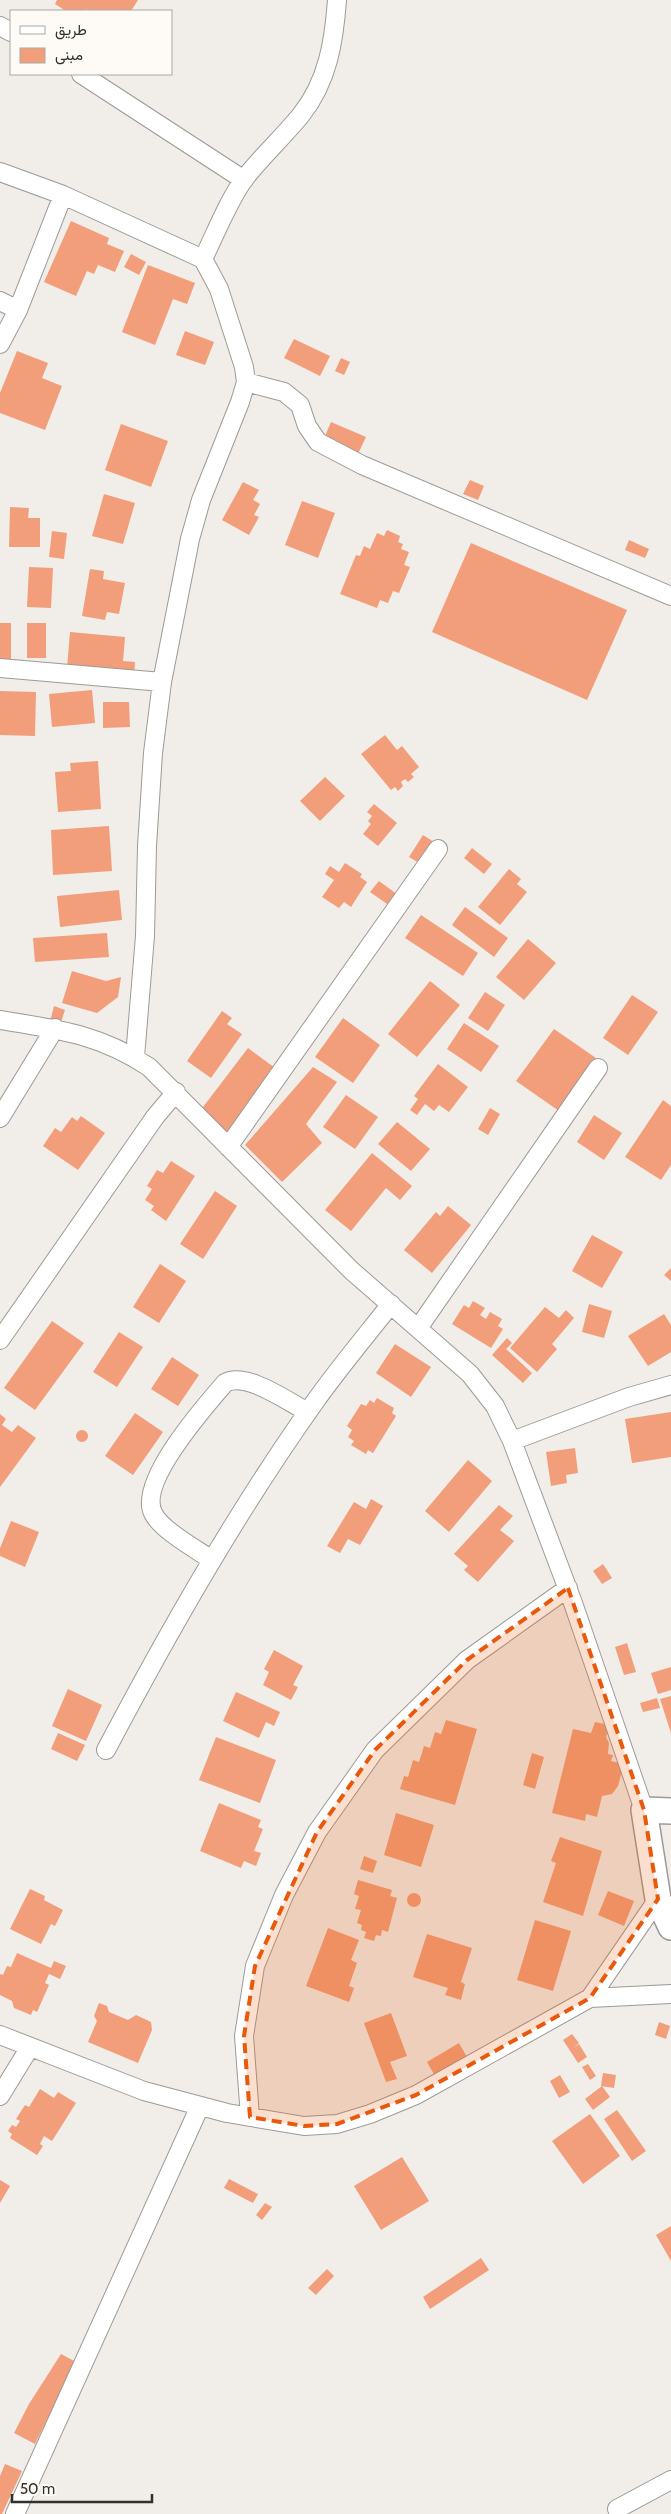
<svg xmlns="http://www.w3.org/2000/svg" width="671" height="2514" viewBox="0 0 671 2514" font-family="Cabin,Vazirmatn,sans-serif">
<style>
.building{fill:#f29e7a}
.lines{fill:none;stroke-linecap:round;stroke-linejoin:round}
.street-casing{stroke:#9e9a96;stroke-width:20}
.secondary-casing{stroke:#9e9a96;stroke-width:28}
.street{stroke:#fff;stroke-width:18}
.secondary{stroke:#fff;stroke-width:25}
.marked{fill:#e8590c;fill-opacity:0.2;stroke:#e8590c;stroke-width:4;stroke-dasharray:10 6;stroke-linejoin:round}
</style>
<rect width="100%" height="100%" fill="#f1ede8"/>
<path class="building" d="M 57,0 L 138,0 L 131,11 L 90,11 L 86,9 L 85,11 L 66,11 L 55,4 Z
M 71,221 L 109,238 L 107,244 L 124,251 L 115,272 L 98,265 L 94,274 L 87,271 L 76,296 L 44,282 Z
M 131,254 L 146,262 L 139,275 L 124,267 Z
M 148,265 L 195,283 L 187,304 L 173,299 L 155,345 L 122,332 Z
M 185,331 L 214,342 L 205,365 L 176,355 Z
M 294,339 L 330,356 L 320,376 L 284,358 Z
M 17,351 L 48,363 L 42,378 L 62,386 L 45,430 L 0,413 L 0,393 Z
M 341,358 L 350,362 L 344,375 L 335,371 Z
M 331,422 L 366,437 L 356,458 L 322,443 Z
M 121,424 L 168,441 L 151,487 L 105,470 Z
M 470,480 L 484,486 L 478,500 L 463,494 Z
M 243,482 L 259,490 L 253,500 L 260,504 L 254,515 L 259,517 L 249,535 L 222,520 Z
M 104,494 L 135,503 L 123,544 L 92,536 Z
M 302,501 L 335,513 L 318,558 L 285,545 Z
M 10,507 L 29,508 L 28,518 L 40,518 L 40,547 L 9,547 Z
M 387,530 L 400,536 L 398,542 L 403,544 L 401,549 L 409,552 L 404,565 L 410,567 L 399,593 L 393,591 L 388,603 L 380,600 L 377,608 L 340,594 L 356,555 L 360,556 L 364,546 L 370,549 L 377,533 L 384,536 Z
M 52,531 L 67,533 L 64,559 L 49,557 Z
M 629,540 L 649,549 L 645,558 L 625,550 Z
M 471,543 L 627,610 L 587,700 L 432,632 Z
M 29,567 L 53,568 L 51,608 L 27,607 Z
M 90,569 L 104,571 L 103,579 L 125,583 L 119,614 L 107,612 L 105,620 L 82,616 Z
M 0,623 L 11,623 L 11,659 L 0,659 Z
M 27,623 L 46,623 L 46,658 L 27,658 Z
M 70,632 L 125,637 L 123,661 L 135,662 L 134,674 L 67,668 Z
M 92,690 L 95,723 L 52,727 L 49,694 Z
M 0,691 L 36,692 L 35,736 L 0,735 Z
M 103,702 L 129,702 L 130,727 L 103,728 Z
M 385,735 L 397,750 L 402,746 L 419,767 L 411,774 L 414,777 L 408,782 L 405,779 L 401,782 L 403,786 L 398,791 L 395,787 L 391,790 L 361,754 Z
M 98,761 L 101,809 L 58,812 L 55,772 L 71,771 L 70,763 Z
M 325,777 L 345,796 L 320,821 L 300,801 Z
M 374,804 L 397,823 L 378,846 L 363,834 L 371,824 L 368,821 L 372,816 L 367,812 Z
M 109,826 L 112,871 L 53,875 L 51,830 Z
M 423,835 L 434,842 L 421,864 L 409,857 Z
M 472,848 L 492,864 L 484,874 L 464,858 Z
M 345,863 L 362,874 L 360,877 L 367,882 L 351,907 L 344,902 L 339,908 L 322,897 L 334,880 L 325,874 L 330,866 L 339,872 Z
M 509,869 L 521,879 L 517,884 L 527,892 L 500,925 L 478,907 Z
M 379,881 L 398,895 L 390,906 L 370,892 Z
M 119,890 L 122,920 L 60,927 L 57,896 Z
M 465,907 L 508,938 L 494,957 L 452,925 Z
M 421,915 L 478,953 L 463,976 L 405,938 Z
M 107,933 L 109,957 L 35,962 L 33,938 Z
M 528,939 L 556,963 L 524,1000 L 496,977 Z
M 72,971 L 106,981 L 121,977 L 118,997 L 97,1013 L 62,1003 Z
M 430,981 L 460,1005 L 417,1057 L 388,1034 Z
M 485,992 L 505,1005 L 488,1031 L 468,1018 Z
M 632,995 L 658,1012 L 628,1055 L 603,1038 Z
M 54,1006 L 65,1010 L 60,1025 L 50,1022 Z
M 222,1011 L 232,1018 L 227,1024 L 242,1034 L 211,1078 L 187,1061 Z
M 343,1018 L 380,1045 L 353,1083 L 315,1057 Z
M 464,1023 L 499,1046 L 481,1072 L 447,1049 Z
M 554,1029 L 596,1058 L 559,1111 L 516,1081 Z
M 248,1048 L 275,1068 L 227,1132 L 200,1111 Z
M 438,1064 L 468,1087 L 449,1112 L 439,1105 L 434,1111 L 425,1104 L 417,1115 L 410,1110 L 418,1099 L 414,1096 Z
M 313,1067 L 337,1082 L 306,1124 L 322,1143 L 282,1182 L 245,1145 Z
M 346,1095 L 378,1117 L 355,1149 L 323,1127 Z
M 663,1100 L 671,1106 L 671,1165 L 661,1180 L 625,1157 Z
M 490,1108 L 500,1114 L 488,1135 L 478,1129 Z
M 594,1115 L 622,1133 L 604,1160 L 577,1142 Z
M 81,1116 L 105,1133 L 78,1170 L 43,1146 L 55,1128 L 61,1132 L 72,1117 L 77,1121 Z
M 397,1122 L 430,1149 L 411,1171 L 378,1144 Z
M 372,1153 L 412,1186 L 400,1200 L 386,1188 L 351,1231 L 325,1210 Z
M 171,1161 L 195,1176 L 166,1221 L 151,1210 L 154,1206 L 145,1200 L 152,1189 L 147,1186 L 157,1170 L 163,1173 Z
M 215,1191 L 237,1206 L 203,1259 L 180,1244 Z
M 448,1206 L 471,1225 L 432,1273 L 404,1250 L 436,1212 L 440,1216 Z
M 592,1235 L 623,1252 L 602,1288 L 572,1271 Z
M 160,1264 L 186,1281 L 159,1323 L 133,1307 Z
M 671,1268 L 671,1281 L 664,1275 Z
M 473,1301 L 485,1308 L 480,1315 L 486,1319 L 490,1312 L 502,1319 L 498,1326 L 503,1329 L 491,1348 L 452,1324 L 464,1305 L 469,1308 Z
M 589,1304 L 612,1311 L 604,1338 L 582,1332 Z
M 545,1307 L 559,1318 L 566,1310 L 574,1318 L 552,1344 L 557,1349 L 537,1372 L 510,1348 Z
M 664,1314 L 671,1325 L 671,1352 L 648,1366 L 628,1336 Z
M 52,1321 L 84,1343 L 35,1410 L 4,1388 Z
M 119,1332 L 143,1347 L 117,1387 L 93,1372 Z
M 507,1338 L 512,1343 L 506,1349 L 532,1373 L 523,1383 L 492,1355 Z
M 395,1344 L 431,1367 L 411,1397 L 376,1373 Z
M 172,1357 L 199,1375 L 178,1406 L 151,1389 Z
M 377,1398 L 394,1408 L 392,1413 L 396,1416 L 373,1453 L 368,1450 L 366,1454 L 351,1445 L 354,1441 L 348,1437 L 352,1430 L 347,1426 L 361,1404 L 366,1406 L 370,1400 L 374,1403 Z
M 671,1412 L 671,1457 L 632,1463 L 625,1419 Z
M 135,1413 L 163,1432 L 133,1475 L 105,1456 Z
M 0,1414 L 6,1419 L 2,1425 L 12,1432 L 18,1425 L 36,1438 L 0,1487 Z
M76 1436a6 6 0 1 1 12 0a6 6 0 1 1-12 0Z
M 575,1448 L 578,1473 L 566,1475 L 567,1483 L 551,1486 L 546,1452 Z
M 468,1460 L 492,1481 L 449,1532 L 425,1511 Z
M 371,1499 L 383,1506 L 360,1545 L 348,1539 L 340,1553 L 327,1546 L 354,1502 L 366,1509 Z
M 499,1505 L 513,1516 L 500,1530 L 514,1541 L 478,1582 L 464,1570 L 468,1566 L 454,1554 Z
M 11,1521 L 39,1532 L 25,1567 L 0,1556 L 0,1548 Z
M 603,1564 L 612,1578 L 602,1584 L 593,1571 Z
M 627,1643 L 636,1672 L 624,1675 L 615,1647 Z
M 274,1650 L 303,1666 L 293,1685 L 298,1687 L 291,1700 L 263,1685 L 269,1672 L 264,1669 Z
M 671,1667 L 671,1690 L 658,1694 L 651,1673 Z
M 68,1689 L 102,1705 L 86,1741 L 52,1726 Z
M 236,1692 L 280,1712 L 274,1726 L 266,1722 L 259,1738 L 223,1721 Z
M 671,1696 L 671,1733 L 660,1699 Z
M 657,1698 L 660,1708 L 643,1712 L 640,1703 Z
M 446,1720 L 477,1729 L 455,1805 L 400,1789 L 404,1776 L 408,1777 L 413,1760 L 419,1762 L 424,1746 L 430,1748 L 435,1732 L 441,1734 Z
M 595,1722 L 610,1725 L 606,1737 L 609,1743 L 608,1754 L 613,1755 L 611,1761 L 624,1764 L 618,1786 L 612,1794 L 602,1796 L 597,1817 L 586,1814 L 585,1821 L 552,1813 L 573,1729 L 591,1733 Z
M 58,1733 L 85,1745 L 77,1761 L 51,1749 Z
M 216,1737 L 276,1760 L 260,1803 L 199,1780 Z
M 532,1753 L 544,1757 L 535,1789 L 523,1785 Z
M 219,1803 L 261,1820 L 258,1827 L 263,1829 L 254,1851 L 261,1853 L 256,1866 L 244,1861 L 241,1868 L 200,1851 Z
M 396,1813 L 434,1825 L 421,1867 L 384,1855 Z
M 560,1837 L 602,1851 L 583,1916 L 543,1902 L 556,1863 L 551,1861 Z
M 364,1856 L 377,1861 L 373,1873 L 360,1869 Z
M 358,1880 L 392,1890 L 390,1896 L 397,1898 L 388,1932 L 382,1930 L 381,1936 L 376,1935 L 374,1941 L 364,1938 L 366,1932 L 361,1930 L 362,1925 L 357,1923 L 361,1910 L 355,1909 L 359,1896 L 354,1894 Z
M 30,1889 L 45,1896 L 44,1900 L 63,1910 L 55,1926 L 51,1924 L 41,1944 L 10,1929 Z
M 608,1891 L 634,1901 L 624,1926 L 598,1915 Z
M407 1900a7 7 0 1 1 14 0a7 7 0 1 1-14 0Z
M 535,1920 L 571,1931 L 553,1991 L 517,1980 Z
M 328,1928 L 359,1940 L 351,1960 L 357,1963 L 349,1986 L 354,1988 L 349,2002 L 306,1986 Z
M 427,1934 L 472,1948 L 461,1982 L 465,1984 L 461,2000 L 445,1995 L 448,1988 L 413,1977 Z
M 17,1953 L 51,1968 L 54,1961 L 66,1966 L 60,1979 L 49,1974 L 45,1983 L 49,1985 L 37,2012 L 33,2010 L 31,2015 L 14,2008 L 12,2001 L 0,1995 L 0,1974 L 3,1975 L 7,1966 L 11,1967 Z
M 99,2003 L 107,2006 L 109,2012 L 128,2020 L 136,2015 L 151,2022 L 152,2030 L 138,2063 L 88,2042 L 97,2021 L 94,2016 Z
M 391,2013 L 407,2056 L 390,2062 L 397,2079 L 386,2082 L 364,2023 Z
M 659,2022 L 670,2026 L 666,2039 L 655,2035 Z
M 572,2034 L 579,2043 L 573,2048 L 579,2044 L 587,2057 L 578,2063 L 563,2040 Z
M 459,2043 L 467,2057 L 435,2076 L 427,2062 Z
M 588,2064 L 596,2076 L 590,2080 L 582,2067 Z
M 603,2073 L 616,2075 L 614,2088 L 601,2086 Z
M 560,2075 L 570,2092 L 559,2098 L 550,2081 Z
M 602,2086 L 610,2097 L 593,2110 L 585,2099 Z
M 40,2089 L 54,2098 L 58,2092 L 76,2103 L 52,2141 L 44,2136 L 40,2144 L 43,2146 L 37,2155 L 10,2138 L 12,2134 L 8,2131 L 12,2125 L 16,2127 L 20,2121 L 16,2119 L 25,2105 L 29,2107 Z
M 617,2110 L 646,2151 L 632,2161 L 604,2119 Z
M 590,2114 L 620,2156 L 583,2184 L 552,2141 Z
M 402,2157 L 429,2201 L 381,2230 L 354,2186 Z
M 229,2179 L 258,2194 L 253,2203 L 224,2188 Z
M 0,2180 L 10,2186 L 0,2203 Z
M 265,2203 L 272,2207 L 262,2220 L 256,2215 Z
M 671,2226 L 671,2261 L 656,2235 Z
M 481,2258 L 489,2270 L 430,2309 L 423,2297 Z
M 327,2269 L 334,2276 L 316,2295 L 308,2288 Z
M 61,2354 L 76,2362 L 35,2444 L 14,2433 L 29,2404 Z
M 5,2464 L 22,2471 L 2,2514 L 0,2514 L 0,2476 Z"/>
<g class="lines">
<defs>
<path id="street" d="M 0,26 L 11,32
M 81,74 L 244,180
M 0,172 L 63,195 L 203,259 L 219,289 L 244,367 L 246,382 L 240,402 L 201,500 L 190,539 L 162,682 L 153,753 L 147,846 L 145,936 L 135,1057
M 203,259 C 215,235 229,199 245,178 C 262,156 283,137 301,115 C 328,81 334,41 337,0
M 0,301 L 18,310 L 63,195
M 0,344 L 18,310
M 246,382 L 284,392 L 300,405 L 307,426 L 318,442 L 362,465 L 671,596
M 0,668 L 162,682
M 0,1020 C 57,1029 99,1034 149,1067 L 352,1271 L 470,1374 L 495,1406 L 512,1441 L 573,1603 L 644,1810
M 0,1118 L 55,1028
M 228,1147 L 438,849
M 419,1327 L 598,1068
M 0,1340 L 155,1117 L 176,1092
M 512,1441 L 629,1397 L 671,1385
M 212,1560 C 196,1549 161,1530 153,1513 C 138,1482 205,1406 225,1383 C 246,1371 288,1402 308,1412
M 106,1750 C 169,1631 236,1513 314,1403 C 338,1369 365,1337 391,1304
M 590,1998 L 658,1899
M 0,2035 L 144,2091 L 227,2113 L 304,2126 L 337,2124 L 370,2114 L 416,2095 L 590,1998 L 671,1994
M 0,2096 L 30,2047
M 250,2117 L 244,2036 L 255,1966 L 284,1895 L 317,1832 L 375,1750 L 467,1660 L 568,1588
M 617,2509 L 671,2480
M 15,2514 L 200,2106"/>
<path id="secondary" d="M 671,1811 L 644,1810 L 658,1899 L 671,1927"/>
</defs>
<use href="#street" class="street-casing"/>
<use href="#secondary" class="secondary-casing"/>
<use href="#street" class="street"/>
<use href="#secondary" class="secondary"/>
</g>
<path class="marked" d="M 568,1588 L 644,1810 L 658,1899 L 590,1998 L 416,2095 L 337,2124 L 304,2126 L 250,2117 L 244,2036 L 255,1966 L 317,1832 L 375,1750 L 467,1660 Z"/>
<rect x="10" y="10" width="162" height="65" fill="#fefaf5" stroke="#aca9a5"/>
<rect x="20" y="26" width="25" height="8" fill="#ffffff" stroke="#aca9a5"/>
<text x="55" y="35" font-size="15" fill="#31302e">طريق</text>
<rect x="20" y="48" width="25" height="15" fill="#f29e7a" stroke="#aca9a5"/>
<text x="55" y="60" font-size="15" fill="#31302e">مبنى</text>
<path d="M12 2494v8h140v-8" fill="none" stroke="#31302e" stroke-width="2.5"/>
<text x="20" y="2494" font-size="15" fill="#31302e" stroke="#fefaf5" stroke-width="4" paint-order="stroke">50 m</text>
</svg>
